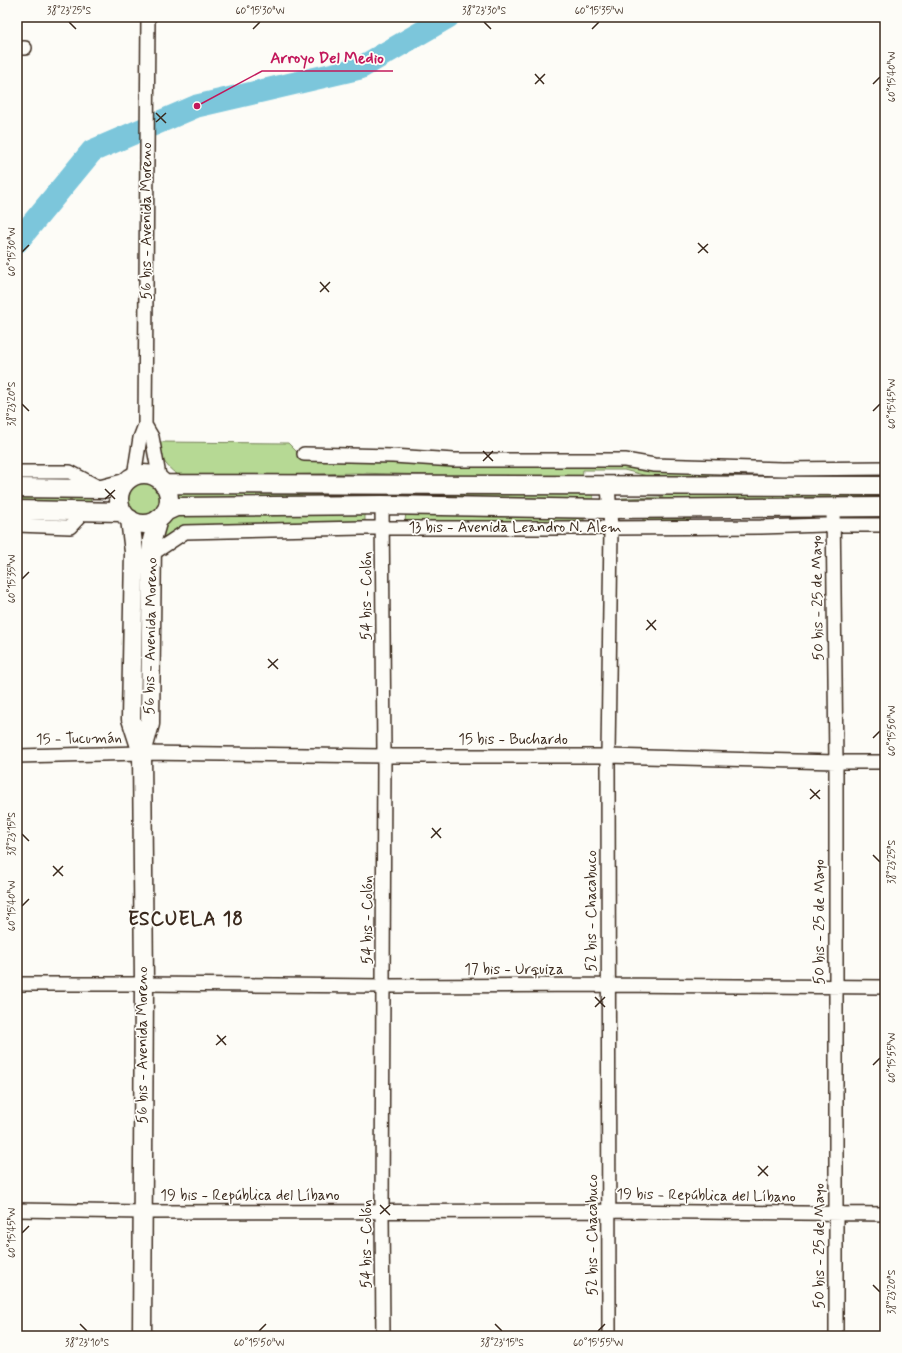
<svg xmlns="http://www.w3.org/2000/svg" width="902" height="1353" viewBox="0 0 902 1353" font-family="Mynerve,sans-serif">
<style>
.green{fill:#b6d994;stroke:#788259}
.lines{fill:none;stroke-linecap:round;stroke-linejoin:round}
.river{stroke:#7bc6db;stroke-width:23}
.minor-casing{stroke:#3b2a1e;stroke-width:16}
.secondary-casing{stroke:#3b2a1e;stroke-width:21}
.minor{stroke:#fdfcf7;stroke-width:13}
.secondary{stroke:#fdfcf7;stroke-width:18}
.ticks{fill:none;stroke:#3b2a1e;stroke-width:1.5}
.labels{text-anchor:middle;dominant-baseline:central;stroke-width:3.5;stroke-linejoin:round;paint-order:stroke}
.street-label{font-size:15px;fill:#3b2a1e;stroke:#fdfcf7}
.district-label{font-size:19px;font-weight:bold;letter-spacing:1px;fill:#3b2a1e;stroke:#fdfcf7}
.leader{fill:none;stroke:#c2185b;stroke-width:1.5}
.callout-dot{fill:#c2185b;stroke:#fdfcf7;stroke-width:1.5}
.callout-label{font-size:16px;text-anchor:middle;font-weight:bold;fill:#c2185b;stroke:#fdfcf7;stroke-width:3.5;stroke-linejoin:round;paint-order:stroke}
.neatline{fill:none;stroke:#3b2a1e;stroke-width:1.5}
.ticks-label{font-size:10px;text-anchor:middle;fill:#3b2a1e}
</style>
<rect width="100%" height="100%" fill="#fdfcf7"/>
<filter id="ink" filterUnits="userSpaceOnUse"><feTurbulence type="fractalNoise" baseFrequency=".025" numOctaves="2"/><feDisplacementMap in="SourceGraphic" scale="8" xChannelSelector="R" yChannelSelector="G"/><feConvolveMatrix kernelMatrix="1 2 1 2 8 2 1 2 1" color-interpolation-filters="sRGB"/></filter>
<g filter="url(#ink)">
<path class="green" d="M 155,442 L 288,443 L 303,458 L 627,466 L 637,469 L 656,472 L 817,473 L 837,478 L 651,477 L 624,470 L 583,470 L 582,479 L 357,473 L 183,477 C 167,471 161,457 155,442 Z
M126 498a17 17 0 1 1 34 0a17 17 0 1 1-34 0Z
M 176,492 L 593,492 L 593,500 L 176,500 Z
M 681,492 L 885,493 L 885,502 L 622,503 L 622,498 L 659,497 Z
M 17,494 L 91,495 L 91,504 L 17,503 Z
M 365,510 L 365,522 L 182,527 L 161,542 L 165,526 L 171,518 L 181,515 Z
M 406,510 L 585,513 L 584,520 L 405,523 Z
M 691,516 L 690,522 L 643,523 L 643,517 Z"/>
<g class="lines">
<path class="river" d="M 17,242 L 92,151 L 197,106 L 360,68 L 448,17"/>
<defs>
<path id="minor" d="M 17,48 L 25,48
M 145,425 L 152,437 L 160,481
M 304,454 L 393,456 L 454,460 L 625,460 L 654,465 L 783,469 L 885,468
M 17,472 L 70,472 L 100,488
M 134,476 L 140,438 L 145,425 L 148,17
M 608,486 L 611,528 L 608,756 L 609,1336
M 382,505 L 384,756 L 382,1212 L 383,1336
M 833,507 L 836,762 L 836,1336
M 17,525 L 70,527 L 85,511
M 152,554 L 185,532 L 362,528 L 611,528 L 761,527 L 824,525 L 885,525
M 17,756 L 142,753 L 384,756 L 608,756 L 836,762 L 885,762
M 17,984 L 144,984 L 384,986 L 608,985 L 885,987
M 17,1210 L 142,1212 L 609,1211 L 885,1214"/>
<path id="secondary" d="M119 499a25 25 0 1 1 50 0a25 25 0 1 1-50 0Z
M 163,484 L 885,486
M 17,488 L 102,489 L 125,483
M 17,510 L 123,512
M 165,512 L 176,507 L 382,505 L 609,509 L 885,507
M 130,519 L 134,552 L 131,719 L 142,753
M 142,1336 L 144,984 L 142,753 L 150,724 L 152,540 L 158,519"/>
</defs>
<use href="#minor" class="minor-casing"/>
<use href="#secondary" class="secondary-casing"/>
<use href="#minor" class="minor"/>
<use href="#secondary" class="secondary"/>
</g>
</g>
<path class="ticks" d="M 69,22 L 76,29M 484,22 L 491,29M 253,29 L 260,22M 592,29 L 599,22M 535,74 L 544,84M 535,84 L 545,74M 873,84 L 880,77M 156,113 L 166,123M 156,122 L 166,113M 698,243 L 708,253M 22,252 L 29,245M 698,253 L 708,244M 320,282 L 329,292M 320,292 L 330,282M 22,404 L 29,411M 873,411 L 880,404M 483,451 L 493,461M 483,461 L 493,451M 105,489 L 115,499M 105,499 L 115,490M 22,579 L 29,572M 647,620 L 656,630M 646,630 L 656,620M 268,659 L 278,669M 268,668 L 278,659M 873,738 L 880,731M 810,789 L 820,799M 810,799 L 820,790M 432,828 L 441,838M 22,834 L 29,841M 431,838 L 441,828M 873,855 L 880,862M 53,866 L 63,876M 53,876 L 63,866M 22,906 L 29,899M 595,997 L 605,1007M 595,1007 L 605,997M 217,1035 L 226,1045M 216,1045 L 226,1036M 873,1065 L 880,1058M 758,1166 L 768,1176M 758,1176 L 768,1166M 380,1205 L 390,1215M 380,1214 L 390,1205M 22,1233 L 29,1226M 873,1285 L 880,1292M 80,1324 L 87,1331M 495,1324 L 502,1331M 259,1331 L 266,1324M 598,1331 L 605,1324"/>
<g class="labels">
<g class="street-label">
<text transform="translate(147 221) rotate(-90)">56 bis - Avenida Moreno</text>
<text x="515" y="528">13 bis - Avenida Leandro N. Alem</text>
<text transform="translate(367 596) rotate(-90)">54 bis - Colón</text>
<text transform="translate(818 598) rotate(-91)">50 bis - 25 de Mayo</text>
<text transform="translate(151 636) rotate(-89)">56 bis - Avenida Moreno</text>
<text transform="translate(79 739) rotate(-1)">15 - Tucumán</text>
<text x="513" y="740">15 bis - Buchardo</text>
<text transform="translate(592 911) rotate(-90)">52 bis - Chacabuco</text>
<text transform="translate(368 920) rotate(-90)">54 bis - Colón</text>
<text transform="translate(820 922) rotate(-90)">50 bis - 25 de Mayo</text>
<text x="514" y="970">17 bis - Urquiza</text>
<text transform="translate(143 1045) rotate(-90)">56 bis - Avenida Moreno</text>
<text x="250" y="1196">19 bis - República del Líbano</text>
<text transform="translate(706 1196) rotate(1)">19 bis - República del Líbano</text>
<text transform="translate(593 1235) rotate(-90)">52 bis - Chacabuco</text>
<text transform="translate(367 1244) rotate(-90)">54 bis - Colón</text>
<text transform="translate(820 1246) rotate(-90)">50 bis - 25 de Mayo</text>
</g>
<g class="district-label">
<text x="186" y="919">ESCUELA 18</text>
</g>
</g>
<path class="leader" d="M197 106L262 71H393"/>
<circle class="callout-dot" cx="197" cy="106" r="4"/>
<g class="callout-label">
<text x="327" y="63">Arroyo Del Medio</text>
</g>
<rect width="902" height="1353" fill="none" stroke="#fdfcf7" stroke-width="44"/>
<rect x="22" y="22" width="858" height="1309" class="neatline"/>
<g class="ticks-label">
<text x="69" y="14">38°23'25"S</text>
<text x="260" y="14">60°15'30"W</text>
<text x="484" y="14">38°23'30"S</text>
<text x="599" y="14">60°15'35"W</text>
<text transform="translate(891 77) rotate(-90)" y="4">60°15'40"W</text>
<text transform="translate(11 252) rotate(-90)" y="4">60°15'30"W</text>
<text transform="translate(11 404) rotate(-90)" y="4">38°23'20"S</text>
<text transform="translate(891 404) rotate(-90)" y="4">60°15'45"W</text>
<text transform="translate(11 579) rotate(-90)" y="4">60°15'35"W</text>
<text transform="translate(891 731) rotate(-90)" y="4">60°15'50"W</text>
<text transform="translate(11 834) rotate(-90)" y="4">38°23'15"S</text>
<text transform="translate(891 862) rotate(-90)" y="4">38°23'25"S</text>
<text transform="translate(11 906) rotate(-90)" y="4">60°15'40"W</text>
<text transform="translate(891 1058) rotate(-90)" y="4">60°15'55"W</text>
<text transform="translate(11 1233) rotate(-90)" y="4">60°15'45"W</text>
<text transform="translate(891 1292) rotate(-90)" y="4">38°23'20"S</text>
<text x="87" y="1346">38°23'10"S</text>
<text x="259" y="1346">60°15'50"W</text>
<text x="502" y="1346">38°23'15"S</text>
<text x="598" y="1346">60°15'55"W</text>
</g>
</svg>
